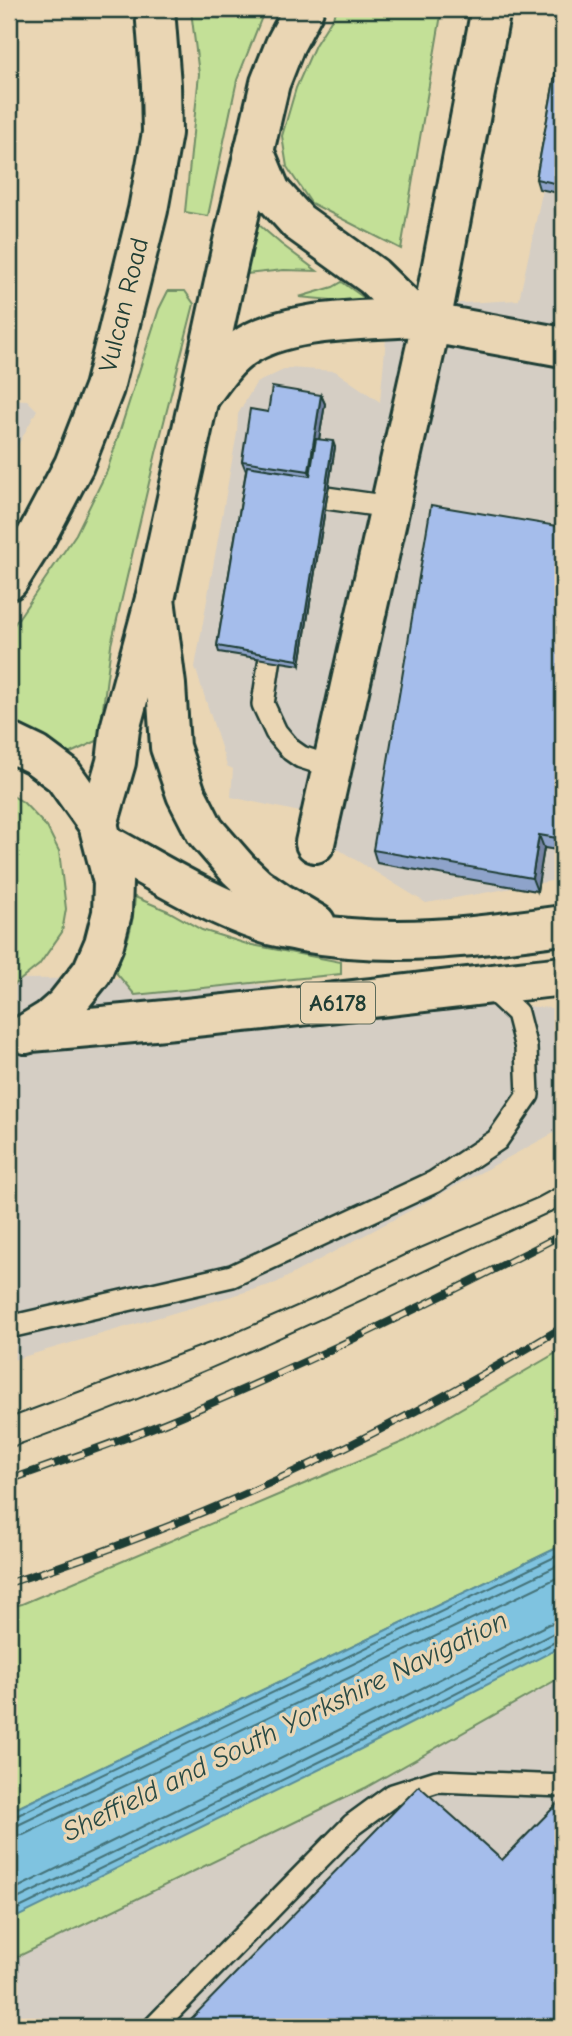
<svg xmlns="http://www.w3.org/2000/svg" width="572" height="2036" viewBox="0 0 572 2036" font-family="'Comic Neue',sans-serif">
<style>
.built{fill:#d5cec4}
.green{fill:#c3e097;stroke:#718e66;stroke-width:2}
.water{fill:#7fc3e0;stroke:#598d9b;stroke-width:2}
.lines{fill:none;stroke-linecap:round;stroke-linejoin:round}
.shore{stroke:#457379;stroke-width:2}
.service-casing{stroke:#1f3d34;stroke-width:26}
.minor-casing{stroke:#1f3d34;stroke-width:44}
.tertiary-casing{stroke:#1f3d34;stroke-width:44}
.primary-casing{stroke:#1f3d34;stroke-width:44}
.service{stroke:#ead6b4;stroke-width:21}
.minor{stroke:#ead6b4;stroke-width:38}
.tertiary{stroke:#ead6b4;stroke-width:38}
.primary{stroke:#ead6b4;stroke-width:38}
.tram{stroke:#1f3d34;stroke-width:2}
.rail-casing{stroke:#1f3d34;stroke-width:8}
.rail{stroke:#ead6b4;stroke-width:5;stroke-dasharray:16;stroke-linecap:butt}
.wall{fill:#8ea3ca;stroke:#1f3d34;stroke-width:2}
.shaded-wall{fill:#7484a4;stroke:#1f3d34;stroke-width:2}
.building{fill:#a5bdeb;stroke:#1f3d34;stroke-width:2}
.labels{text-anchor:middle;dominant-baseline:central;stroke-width:7;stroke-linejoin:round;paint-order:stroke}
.shield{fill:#ead6b4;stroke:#5c6b5a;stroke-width:2}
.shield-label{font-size:24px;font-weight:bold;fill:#1f3d34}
.street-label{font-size:26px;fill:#1f3d34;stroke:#ead6b4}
.water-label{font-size:28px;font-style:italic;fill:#294a45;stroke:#ead6b4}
</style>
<rect width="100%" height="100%" fill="#ead6b4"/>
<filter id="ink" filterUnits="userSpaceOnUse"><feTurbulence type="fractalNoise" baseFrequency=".0143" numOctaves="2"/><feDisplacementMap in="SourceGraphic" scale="14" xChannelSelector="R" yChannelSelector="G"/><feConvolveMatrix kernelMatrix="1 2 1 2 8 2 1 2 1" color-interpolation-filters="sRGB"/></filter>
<g filter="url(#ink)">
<path class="built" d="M 563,95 L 563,879 L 426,903 L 307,830 L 309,814 L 231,797 L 233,769 L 227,766 L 195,667 L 237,433 L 238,414 L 256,383 L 288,368 L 335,371 L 380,402 L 389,307 L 519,300 Z
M 9,399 L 27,400 L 37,410 L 9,462 Z
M 176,978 L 563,1009 L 563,1128 L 276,1283 L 9,1361 L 9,979 Z
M 563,1676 L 563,2027 L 9,2027 L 9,1961 L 365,1788 Z"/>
<path class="green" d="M 338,9 L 442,9 L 401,249 L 311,203 L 287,167 L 282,136 L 296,88 L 315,45 Z
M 191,11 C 222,21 232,19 263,14 L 237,80 L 208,216 L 185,212 L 199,74 Z
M 258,224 L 281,244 L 317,271 L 284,270 L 246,274 Z
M 342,282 L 367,300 L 346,305 L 331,300 L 299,297 L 333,287 Z
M 168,291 L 185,291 L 194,304 L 156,453 L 111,645 L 99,740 L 66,755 L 39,735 L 9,724 L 9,632 L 76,534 L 107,471 L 159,309 Z
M 9,794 L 23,802 L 47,827 L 59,851 L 66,909 L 62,932 L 39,965 L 9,989 Z
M 135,897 L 168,911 L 202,930 L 247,944 L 341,962 L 341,974 L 135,995 L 112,968 C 129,946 133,924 135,897 Z
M 563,1349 L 563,1545 L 9,1812 L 9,1607 L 22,1604 L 405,1441 Z
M 563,1643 L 563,1676 L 365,1788 L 9,1961 L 9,1920 Z"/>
<path class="water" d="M 563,1545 L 563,1646 L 351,1754 L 9,1921 L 9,1812 Z"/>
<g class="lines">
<path class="shore" d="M 9,1818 L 14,1817 L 563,1553
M 9,1827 L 18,1825 L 563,1563
M 9,1837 L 23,1835 L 563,1575
M 9,1892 L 339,1730 L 549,1624 L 563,1621
M 9,1903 L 344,1740 L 554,1633 L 563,1631
M 9,1913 L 348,1748 L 557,1641 L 563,1640"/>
<defs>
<path id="service" d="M 298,494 L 390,507
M 274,631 L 263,704 L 276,732 L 291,750 L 301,757 L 332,767
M 9,1327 L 232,1276 L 434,1182 L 497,1140 L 528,1095 L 526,1048 L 517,1013 L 486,984
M 154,2027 L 352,1825 L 393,1795 L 437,1781 L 563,1786"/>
<path id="minor" d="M 254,151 L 271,192 L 298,222 L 373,276 L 415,317 L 431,323 L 563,347
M 200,396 C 213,379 225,360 243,348 C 286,318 363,321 415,317
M 315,843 L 431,323 L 490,14"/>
<path id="tertiary" d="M 9,580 L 36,537 L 74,465 L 104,388 L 148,210 L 162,133 L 161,85 L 155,9
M 98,824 L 116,762 L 120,729 L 155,599 L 232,246 L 270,83 L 285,45 L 304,9"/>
<path id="primary" d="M 155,599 L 166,685 L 170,747 L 186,794 L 205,831 L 238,869 L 257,887 L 279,902 L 316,924
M 9,742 L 36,755 L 63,775 L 98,824 L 113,882 L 112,913 L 104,944 L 92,972 L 65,1006 L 49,1020 L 26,1034
M 104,843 C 157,872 209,905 266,924 C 278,928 291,929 303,932 C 391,948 475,937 563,925
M 31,1032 C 209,1018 386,996 563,976"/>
</defs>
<use href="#service" class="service-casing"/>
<use href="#minor" class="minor-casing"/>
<use href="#tertiary" class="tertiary-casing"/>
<use href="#primary" class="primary-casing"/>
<use href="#service" class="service"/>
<use href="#minor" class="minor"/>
<use href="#tertiary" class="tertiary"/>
<use href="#primary" class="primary"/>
<path class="tram" d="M 9,1418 L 228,1336 L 315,1298 L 404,1255 L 537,1198 L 563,1184
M 9,1448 C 199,1381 380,1291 563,1206"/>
<defs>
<path id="rail" d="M 9,1480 C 71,1458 133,1437 193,1411 C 319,1358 442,1297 563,1234
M 9,1583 C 204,1522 389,1433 563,1327"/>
</defs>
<use href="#rail" class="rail-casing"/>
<use href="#rail" class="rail"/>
</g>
<path class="wall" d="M 563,32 L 563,194 L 539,189 L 536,179 Z
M 321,395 L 325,404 L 319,439 L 335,447 L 300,665 L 219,652 L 217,646 L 246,471 L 242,461 L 268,412 Z
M 563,527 L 563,851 L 544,848 L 537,891 L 377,863 L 373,850 Z"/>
<path class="shaded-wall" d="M 321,395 L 325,404 L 312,481 L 309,471 Z
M 333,441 L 335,447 L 300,665 L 298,660 Z
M 539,835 L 544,848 L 537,891 L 532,878 Z"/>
<path class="building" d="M 563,32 L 563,185 L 536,179 Z
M 272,387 L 321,395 L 309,471 L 242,461 L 250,409 L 268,412 Z
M 316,439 L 333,441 L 298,660 L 217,646 L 247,466 L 310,476 Z
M 431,505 L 563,527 L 563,839 L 539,835 L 532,878 L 373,850 Z
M 419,1786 L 502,1860 L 562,1799 L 563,1801 L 563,2027 L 183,2027 Z"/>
</g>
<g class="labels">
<rect class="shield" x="301" y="982.5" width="74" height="41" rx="5"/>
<g class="shield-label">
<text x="338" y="1003">A6178</text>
</g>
<g class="street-label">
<text transform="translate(124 305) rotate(-76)">Vulcan Road</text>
</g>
<g class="water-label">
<text transform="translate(285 1726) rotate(-26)">Sheffield and South Yorkshire Navigation</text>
</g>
</g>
<rect width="572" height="2036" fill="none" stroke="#ead6b4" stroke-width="35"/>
<rect x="18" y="18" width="537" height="2001" fill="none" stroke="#1f3d34" stroke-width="2.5" filter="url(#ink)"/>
</svg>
